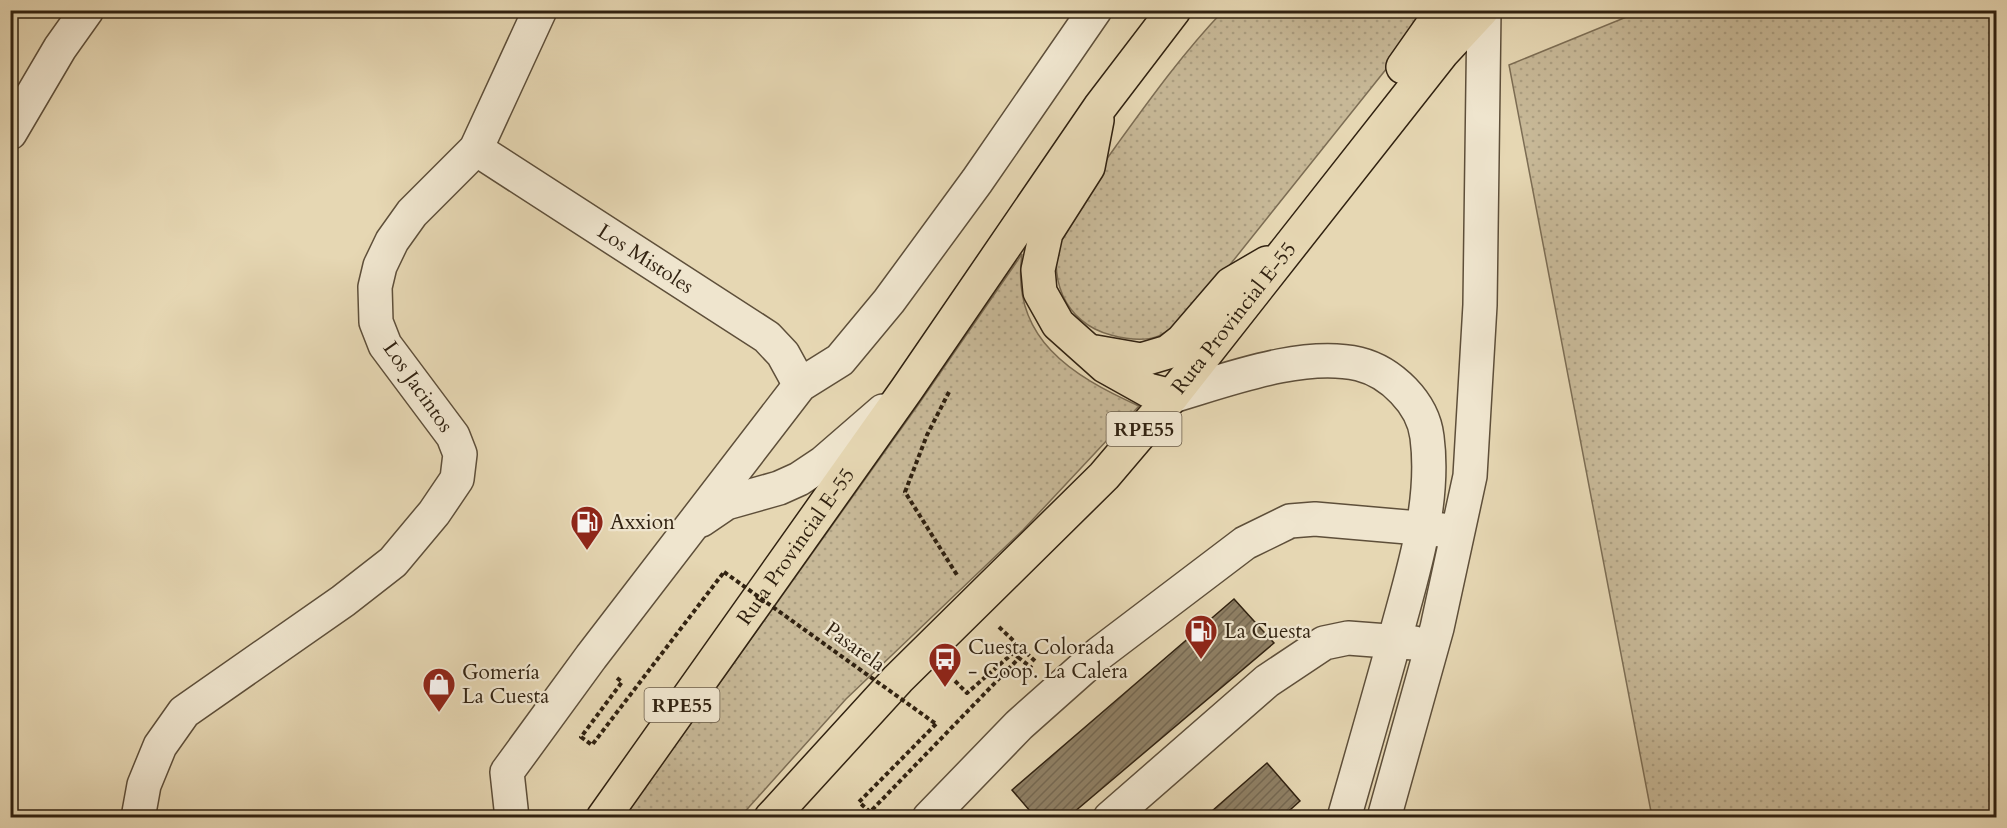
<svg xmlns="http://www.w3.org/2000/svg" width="2007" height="828" viewBox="0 0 2007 828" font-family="Cardo,serif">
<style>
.grass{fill:url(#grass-dots);stroke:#7c6d54;stroke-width:1.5}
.building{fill:url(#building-hatch);stroke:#312211;stroke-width:1.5}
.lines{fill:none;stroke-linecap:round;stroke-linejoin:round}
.minor-casing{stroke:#5e4f3a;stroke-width:36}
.major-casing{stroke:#312211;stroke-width:36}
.path{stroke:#312211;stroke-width:4;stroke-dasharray:4.5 3;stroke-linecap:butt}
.minor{stroke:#efe5ce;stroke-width:33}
.major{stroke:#e6d7b3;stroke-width:33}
.path-bridge{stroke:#312211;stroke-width:4;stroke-dasharray:4.5 3;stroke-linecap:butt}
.labels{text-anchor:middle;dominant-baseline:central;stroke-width:4.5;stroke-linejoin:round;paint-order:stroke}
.shield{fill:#efe5ce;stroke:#6a5c4a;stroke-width:1.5}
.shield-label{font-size:20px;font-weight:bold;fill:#312211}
.street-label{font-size:21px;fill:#312211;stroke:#efe5ce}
.poi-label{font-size:21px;fill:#312211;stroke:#efe5ce;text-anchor:start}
</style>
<defs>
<pattern id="grass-dots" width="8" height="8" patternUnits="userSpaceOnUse" patternTransform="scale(1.5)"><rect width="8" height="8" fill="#c7b897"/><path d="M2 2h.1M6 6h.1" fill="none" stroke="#ab9e81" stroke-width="1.8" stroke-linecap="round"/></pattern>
<pattern id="building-hatch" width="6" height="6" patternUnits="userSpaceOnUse" patternTransform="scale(1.5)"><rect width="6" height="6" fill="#8f8065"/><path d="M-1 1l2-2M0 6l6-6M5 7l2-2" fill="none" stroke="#756852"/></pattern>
</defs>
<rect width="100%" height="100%" fill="#e6d7b3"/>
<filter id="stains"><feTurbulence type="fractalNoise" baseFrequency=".00333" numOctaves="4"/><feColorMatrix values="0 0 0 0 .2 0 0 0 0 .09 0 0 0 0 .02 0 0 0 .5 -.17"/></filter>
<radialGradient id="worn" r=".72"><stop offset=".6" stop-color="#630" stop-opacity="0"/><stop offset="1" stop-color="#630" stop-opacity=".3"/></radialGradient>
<path class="grass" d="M 1223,11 L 1429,11 L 1399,53 L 1201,301 C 1168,332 1159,348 1111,335 C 1064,323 1045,275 1063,231 C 1075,200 1097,173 1116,146 C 1150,99 1183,53 1223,11 Z
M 1641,11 L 1996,11 L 1996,817 L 1652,817 L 1509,65 Z
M 1022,254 C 1010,338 1072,376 1139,406 L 1023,530 L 846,699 L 740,817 L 624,817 L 918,405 Z"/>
<path class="building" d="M 1234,599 L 1274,643 L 1067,818 L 1036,818 L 1012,790 Z
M 1267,763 L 1300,801 L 1281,818 L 1204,818 Z"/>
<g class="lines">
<defs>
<g id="minor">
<path d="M 10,133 L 60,48 L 87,10"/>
<path id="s1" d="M 476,149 L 767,337 L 783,354 L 800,385"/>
<path d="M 1172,396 C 1227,380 1302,351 1359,364 C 1391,372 1423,403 1427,437 C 1435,498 1416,562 1400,620 C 1382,686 1363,752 1344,818"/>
<path d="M 701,520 L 726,503 L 779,488 L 799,479 L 823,463 L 883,411"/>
<path d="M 138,818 L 144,785 L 160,746 L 184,712 L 343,601 L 393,562 L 434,513 L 457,479 L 460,454 L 453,436 L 385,345 L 376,322 L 375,287 L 380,266 L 392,241 L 412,213 L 476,149 L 540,10"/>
<path d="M 512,818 L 507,772 L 591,657 L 800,385 L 840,360 L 889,301 L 977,181 L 1095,10"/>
<path d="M 929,818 L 1019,725 L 1100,653 L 1245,543 L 1290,521 L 1315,519 L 1442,530"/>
<path d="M 1110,818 L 1267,681 L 1324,643 L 1348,638 L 1414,643"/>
<path d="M 1384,818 L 1437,628 L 1470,476 L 1480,305 L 1484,10"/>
</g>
<g id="major">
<path d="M 1403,67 L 1443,10"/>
<path d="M 1097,120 L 1088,167 L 1046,233 L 1038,270 L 1040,292 L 1058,324 L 1105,366 L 1148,390 L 1172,396"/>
<path d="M 1095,352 L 1141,360 L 1168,352 L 1182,341 L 1231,284 L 1267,263"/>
<path id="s2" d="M 603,818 L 907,389 L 1100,107 L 1174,10"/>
<path id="s3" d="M 771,818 L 898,679 L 1104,476 L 1172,396 L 1442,53 L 1482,10"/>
</g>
</defs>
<use href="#minor" class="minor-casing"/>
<use href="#major" class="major-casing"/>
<path class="path" d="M 949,392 L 927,435 L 905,492 L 957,575
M 999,627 L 1037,663
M 617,678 L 622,682 L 581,737 L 592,745 L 724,572
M 955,681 L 967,693 L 1013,653 L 1019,658
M 936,724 L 859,802 L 870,812 L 1019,658 L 1032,668"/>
<use href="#minor" class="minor"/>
<use href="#major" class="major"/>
<path class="path-bridge" d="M 724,572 L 936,724"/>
</g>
<defs>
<symbol id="fuel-pin" viewBox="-11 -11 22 30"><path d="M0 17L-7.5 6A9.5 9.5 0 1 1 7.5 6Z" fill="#8f2418" stroke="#efe5ce"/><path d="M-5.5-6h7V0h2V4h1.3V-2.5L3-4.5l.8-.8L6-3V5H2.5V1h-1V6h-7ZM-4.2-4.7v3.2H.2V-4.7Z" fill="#fff"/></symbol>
<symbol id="bus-pin" viewBox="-11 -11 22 30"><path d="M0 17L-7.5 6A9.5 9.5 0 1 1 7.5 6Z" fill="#8f2418" stroke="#efe5ce"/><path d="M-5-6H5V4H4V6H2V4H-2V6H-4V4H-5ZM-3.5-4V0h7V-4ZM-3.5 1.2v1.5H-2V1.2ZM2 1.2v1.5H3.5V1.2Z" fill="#fff"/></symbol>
<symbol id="shop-pin" viewBox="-11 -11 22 30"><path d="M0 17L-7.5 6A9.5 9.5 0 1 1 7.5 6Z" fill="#8f2418" stroke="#efe5ce"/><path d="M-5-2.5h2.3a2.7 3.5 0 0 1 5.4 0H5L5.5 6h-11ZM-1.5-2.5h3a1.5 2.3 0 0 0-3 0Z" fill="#fff"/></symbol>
</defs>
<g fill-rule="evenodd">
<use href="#fuel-pin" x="568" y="503" width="38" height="52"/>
<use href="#fuel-pin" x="1182" y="612" width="38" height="52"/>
<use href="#bus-pin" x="926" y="640" width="38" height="52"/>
<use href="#shop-pin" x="420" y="665" width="38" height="52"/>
</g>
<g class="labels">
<g class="shield">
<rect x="1106.5" y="412" width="75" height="34" rx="4.5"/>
<rect x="644.5" y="688" width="75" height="34" rx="4.5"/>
</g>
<g class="shield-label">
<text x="1144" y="429">RPE55</text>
<text x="682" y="705">RPE55</text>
</g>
<g class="street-label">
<text stroke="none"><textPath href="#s1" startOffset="202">Los Mistoles</textPath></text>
<text stroke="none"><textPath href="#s3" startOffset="682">Ruta Provincial E-55</textPath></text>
<text transform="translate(418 387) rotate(55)">Los Jacintos</text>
<text stroke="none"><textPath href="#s2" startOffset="333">Ruta Provincial E-55</textPath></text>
<text transform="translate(855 647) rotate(36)">Pasarela</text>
</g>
<g class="poi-label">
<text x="610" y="522">Axxion</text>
<text x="1224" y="631">La Cuesta</text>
<text x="968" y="647">Cuesta Colorada<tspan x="968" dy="24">- Coop. La Calera</tspan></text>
<text x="462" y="672">Gomería<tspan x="462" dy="24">La Cuesta</tspan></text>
</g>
</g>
<rect width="2007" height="828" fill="none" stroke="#e6d7b3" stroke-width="36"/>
<rect x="12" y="12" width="1983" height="804" fill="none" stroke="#312211" stroke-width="3"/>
<rect x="18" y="18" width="1971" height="792" fill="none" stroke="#312211" stroke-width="1.5"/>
<rect width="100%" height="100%" filter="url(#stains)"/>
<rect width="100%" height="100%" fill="url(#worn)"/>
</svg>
